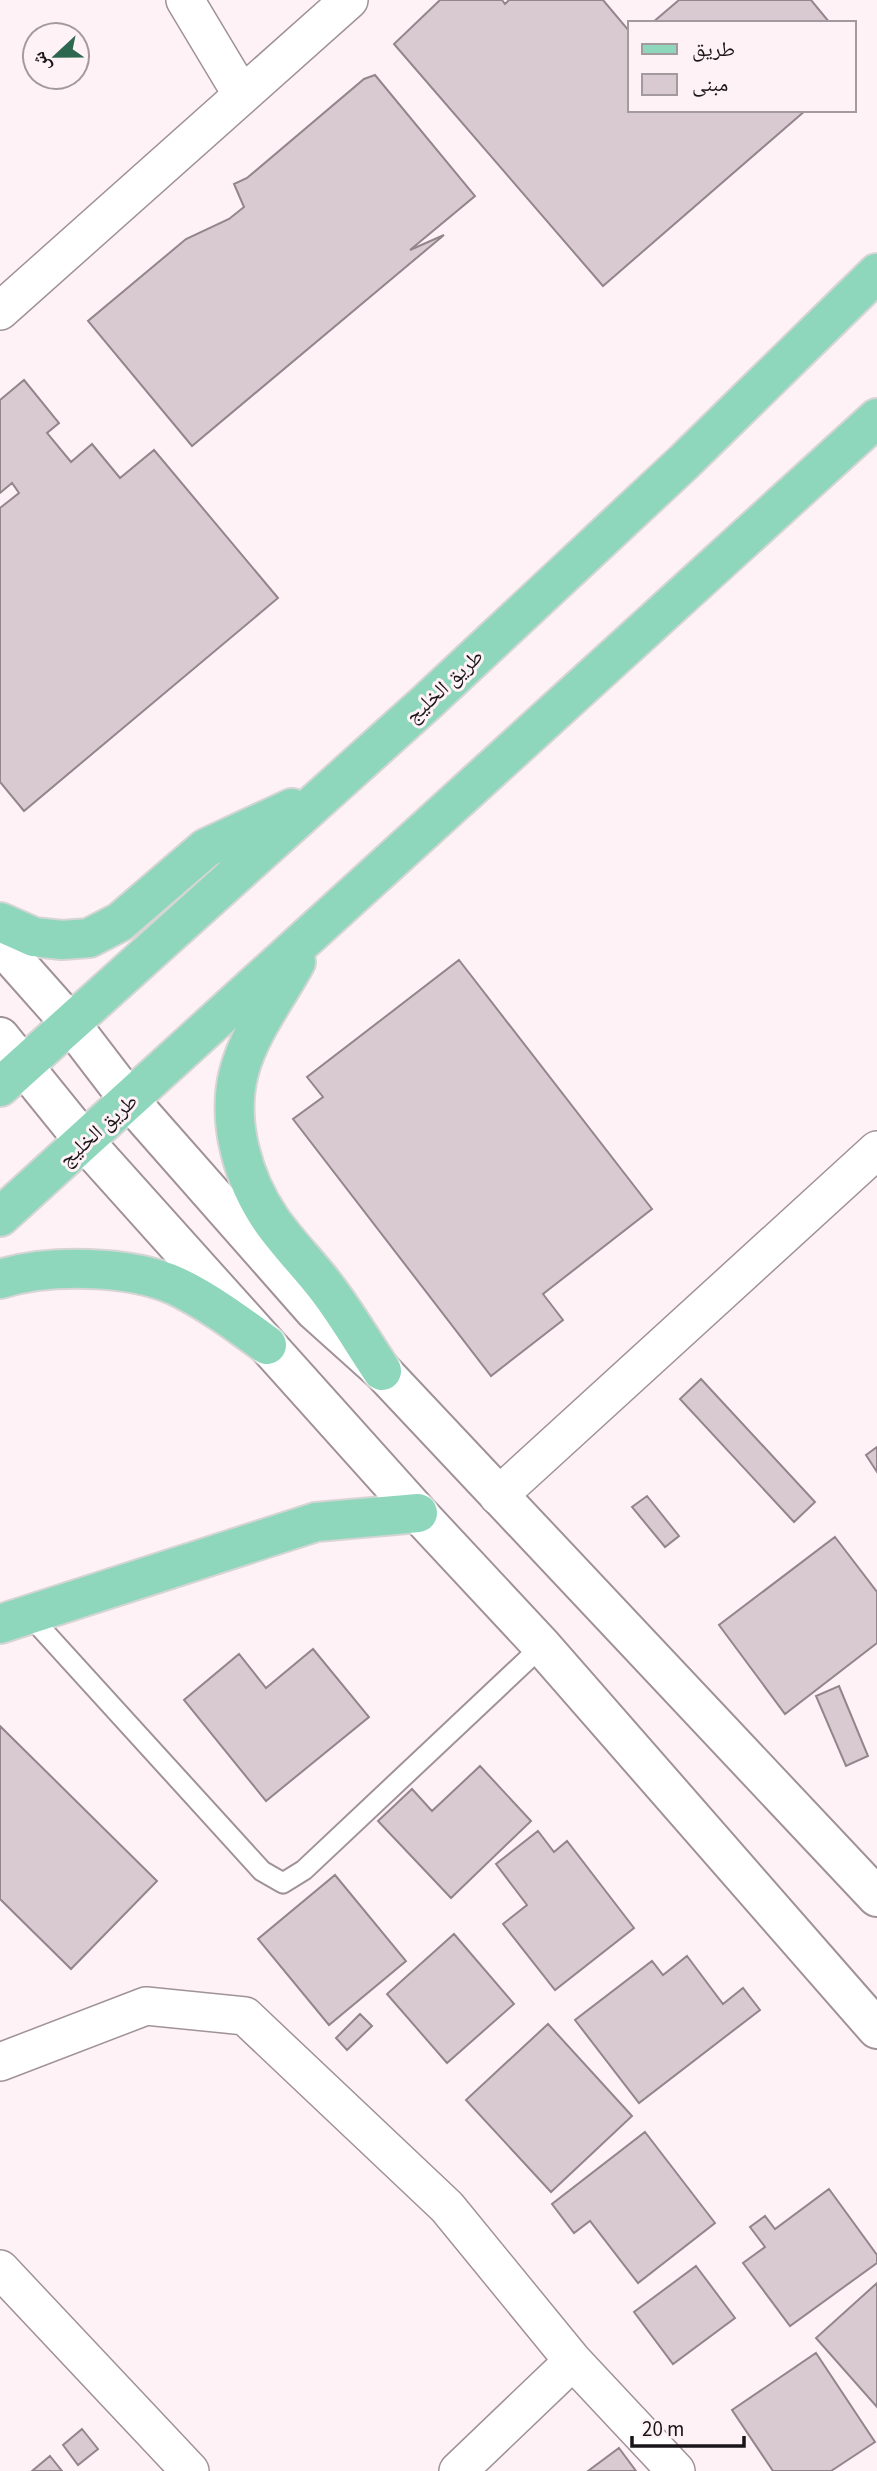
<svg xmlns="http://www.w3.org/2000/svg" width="877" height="2471" viewBox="0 0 877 2471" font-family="'Source Sans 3','Noto Naskh Arabic',sans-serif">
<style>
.building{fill:#d9cad1;stroke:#94858c;stroke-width:2}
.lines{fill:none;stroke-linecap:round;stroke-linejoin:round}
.service-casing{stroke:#a09299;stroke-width:23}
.minor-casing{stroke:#a09299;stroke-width:40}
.tertiary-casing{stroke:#a09299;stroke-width:42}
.primary-casing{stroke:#d6d5d5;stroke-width:42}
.service{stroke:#fff;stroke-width:19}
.minor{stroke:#fff;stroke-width:37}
.tertiary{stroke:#fff;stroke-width:38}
.primary{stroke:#8fd7bc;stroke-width:38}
.labels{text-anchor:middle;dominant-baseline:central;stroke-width:6;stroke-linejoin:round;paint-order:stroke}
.street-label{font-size:21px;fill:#1a1518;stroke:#fff2f7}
</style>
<rect width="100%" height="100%" fill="#fff2f7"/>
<path class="building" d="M 440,0 L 502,0 L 505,4 L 509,0 L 603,0 L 630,32 L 630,110 L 806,110 L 603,286 L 394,44 Z
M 679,0 L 811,0 L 830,23 L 652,23 Z
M 375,75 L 475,196 L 410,250 L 444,235 L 192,446 L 88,321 L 186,239 L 229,219 L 244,207 L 234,184 L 247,178 L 364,79 Z
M 24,380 L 59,423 L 47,433 L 71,462 L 92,444 L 120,478 L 154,450 L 278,598 L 24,811 L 0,782 L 0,508 L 19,493 L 12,483 L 0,493 L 0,400 Z
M 459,960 L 652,1209 L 543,1294 L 563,1320 L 491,1376 L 293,1119 L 323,1097 L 307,1077 Z
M 701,1379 L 815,1502 L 794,1522 L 680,1399 Z
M 877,1447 L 877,1472 L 866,1455 Z
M 647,1496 L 679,1536 L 665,1547 L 632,1507 Z
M 835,1537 L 877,1592 L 877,1643 L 785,1714 L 719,1625 Z
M 313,1649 L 369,1717 L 266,1801 L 184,1700 L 239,1654 L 266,1688 Z
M 839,1686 L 868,1756 L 846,1766 L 816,1696 Z
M 0,1726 L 157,1881 L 71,1969 L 0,1899 Z
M 480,1766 L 531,1821 L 451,1898 L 378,1821 L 412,1789 L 432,1811 Z
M 538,1831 L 554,1852 L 567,1841 L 634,1928 L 555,1990 L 503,1924 L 527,1905 L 496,1864 Z
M 335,1875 L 406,1961 L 329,2025 L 258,1939 Z
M 454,1934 L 514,2004 L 447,2063 L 387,1994 Z
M 687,1956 L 723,2004 L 743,1988 L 760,2010 L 639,2103 L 575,2020 L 652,1961 L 663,1975 Z
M 360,2014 L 372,2026 L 347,2050 L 336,2038 Z
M 548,2024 L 632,2116 L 551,2192 L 466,2100 Z
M 645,2132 L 715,2223 L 638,2283 L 590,2221 L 574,2233 L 552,2204 Z
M 829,2189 L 877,2255 L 877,2263 L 790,2326 L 743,2263 L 765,2247 L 750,2227 L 765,2216 L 775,2229 Z
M 696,2266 L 735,2318 L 673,2364 L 634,2312 Z
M 877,2283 L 877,2407 L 816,2338 Z
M 816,2353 L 875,2442 L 831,2471 L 773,2471 L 732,2410 Z
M 82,2429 L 98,2449 L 78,2465 L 63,2445 Z
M 619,2448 L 636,2471 L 588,2471 Z
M 50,2456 L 62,2471 L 32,2471 Z"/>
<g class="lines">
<defs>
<path id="service" d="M 29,1615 L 262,1871 L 283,1883 L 304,1870 L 542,1646"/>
<path id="minor" d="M 185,0 L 242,95
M 0,311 L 349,0
M 498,1496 L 877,1150
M 0,2062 L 146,2006 L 245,2016 L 447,2207 L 573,2361 L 676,2471
M 0,2269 L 190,2471
M 458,2471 L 573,2361"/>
<path id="tertiary" d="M 0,944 L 71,1024 L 130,1101 L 314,1310 L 382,1371 L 877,1897
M 0,1037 L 85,1142 L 418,1513 L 542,1646 L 877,2029"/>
<path id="primary" d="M 0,922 L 34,937 L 62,940 L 89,938 L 120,922 L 206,848 L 292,808
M 296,962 C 277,997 249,1033 239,1072 C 226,1121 243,1179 271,1220 C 287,1243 308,1264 325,1286 C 346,1313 363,1343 382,1371
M 0,1087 L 427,702 L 684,462 L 877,273
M 0,1217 L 877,418
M 0,1279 C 48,1264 129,1265 176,1286 C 209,1302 237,1323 267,1345
M 0,1624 L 316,1522 L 418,1513"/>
</defs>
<use href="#service" class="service-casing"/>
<use href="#minor" class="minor-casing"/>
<use href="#tertiary" class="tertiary-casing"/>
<use href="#primary" class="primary-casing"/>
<use href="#service" class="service"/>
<use href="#minor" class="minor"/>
<use href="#tertiary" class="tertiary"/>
<use href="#primary" class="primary"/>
</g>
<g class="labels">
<g class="street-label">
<text transform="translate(444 686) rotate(-43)">طريق الخليج</text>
<text transform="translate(98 1130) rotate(-42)">طريق الخليج</text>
</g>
</g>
<rect x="628" y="21" width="228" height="91" fill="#fff2f7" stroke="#a39a9e" stroke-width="2"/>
<rect x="642" y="44" width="35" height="10" fill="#8fd7bc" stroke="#a39a9e" stroke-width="2"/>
<text x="692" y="56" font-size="21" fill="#1a1518">طريق</text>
<rect x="642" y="74" width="35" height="21" fill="#d9cad1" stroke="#a39a9e" stroke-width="2"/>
<text x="692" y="91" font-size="21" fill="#1a1518">مبنى</text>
<g transform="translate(56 56) rotate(248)"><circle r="33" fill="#fff2f7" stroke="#a39a9e" stroke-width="2"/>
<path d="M0-5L12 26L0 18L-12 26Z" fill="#2e6750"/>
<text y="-10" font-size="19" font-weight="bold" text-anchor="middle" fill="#1a1518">ش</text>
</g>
<path d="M632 2436v10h112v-10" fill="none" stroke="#1a1518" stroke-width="3.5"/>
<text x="642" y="2436" font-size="21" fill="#1a1518" stroke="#fff2f7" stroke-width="5" paint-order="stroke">20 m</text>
</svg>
